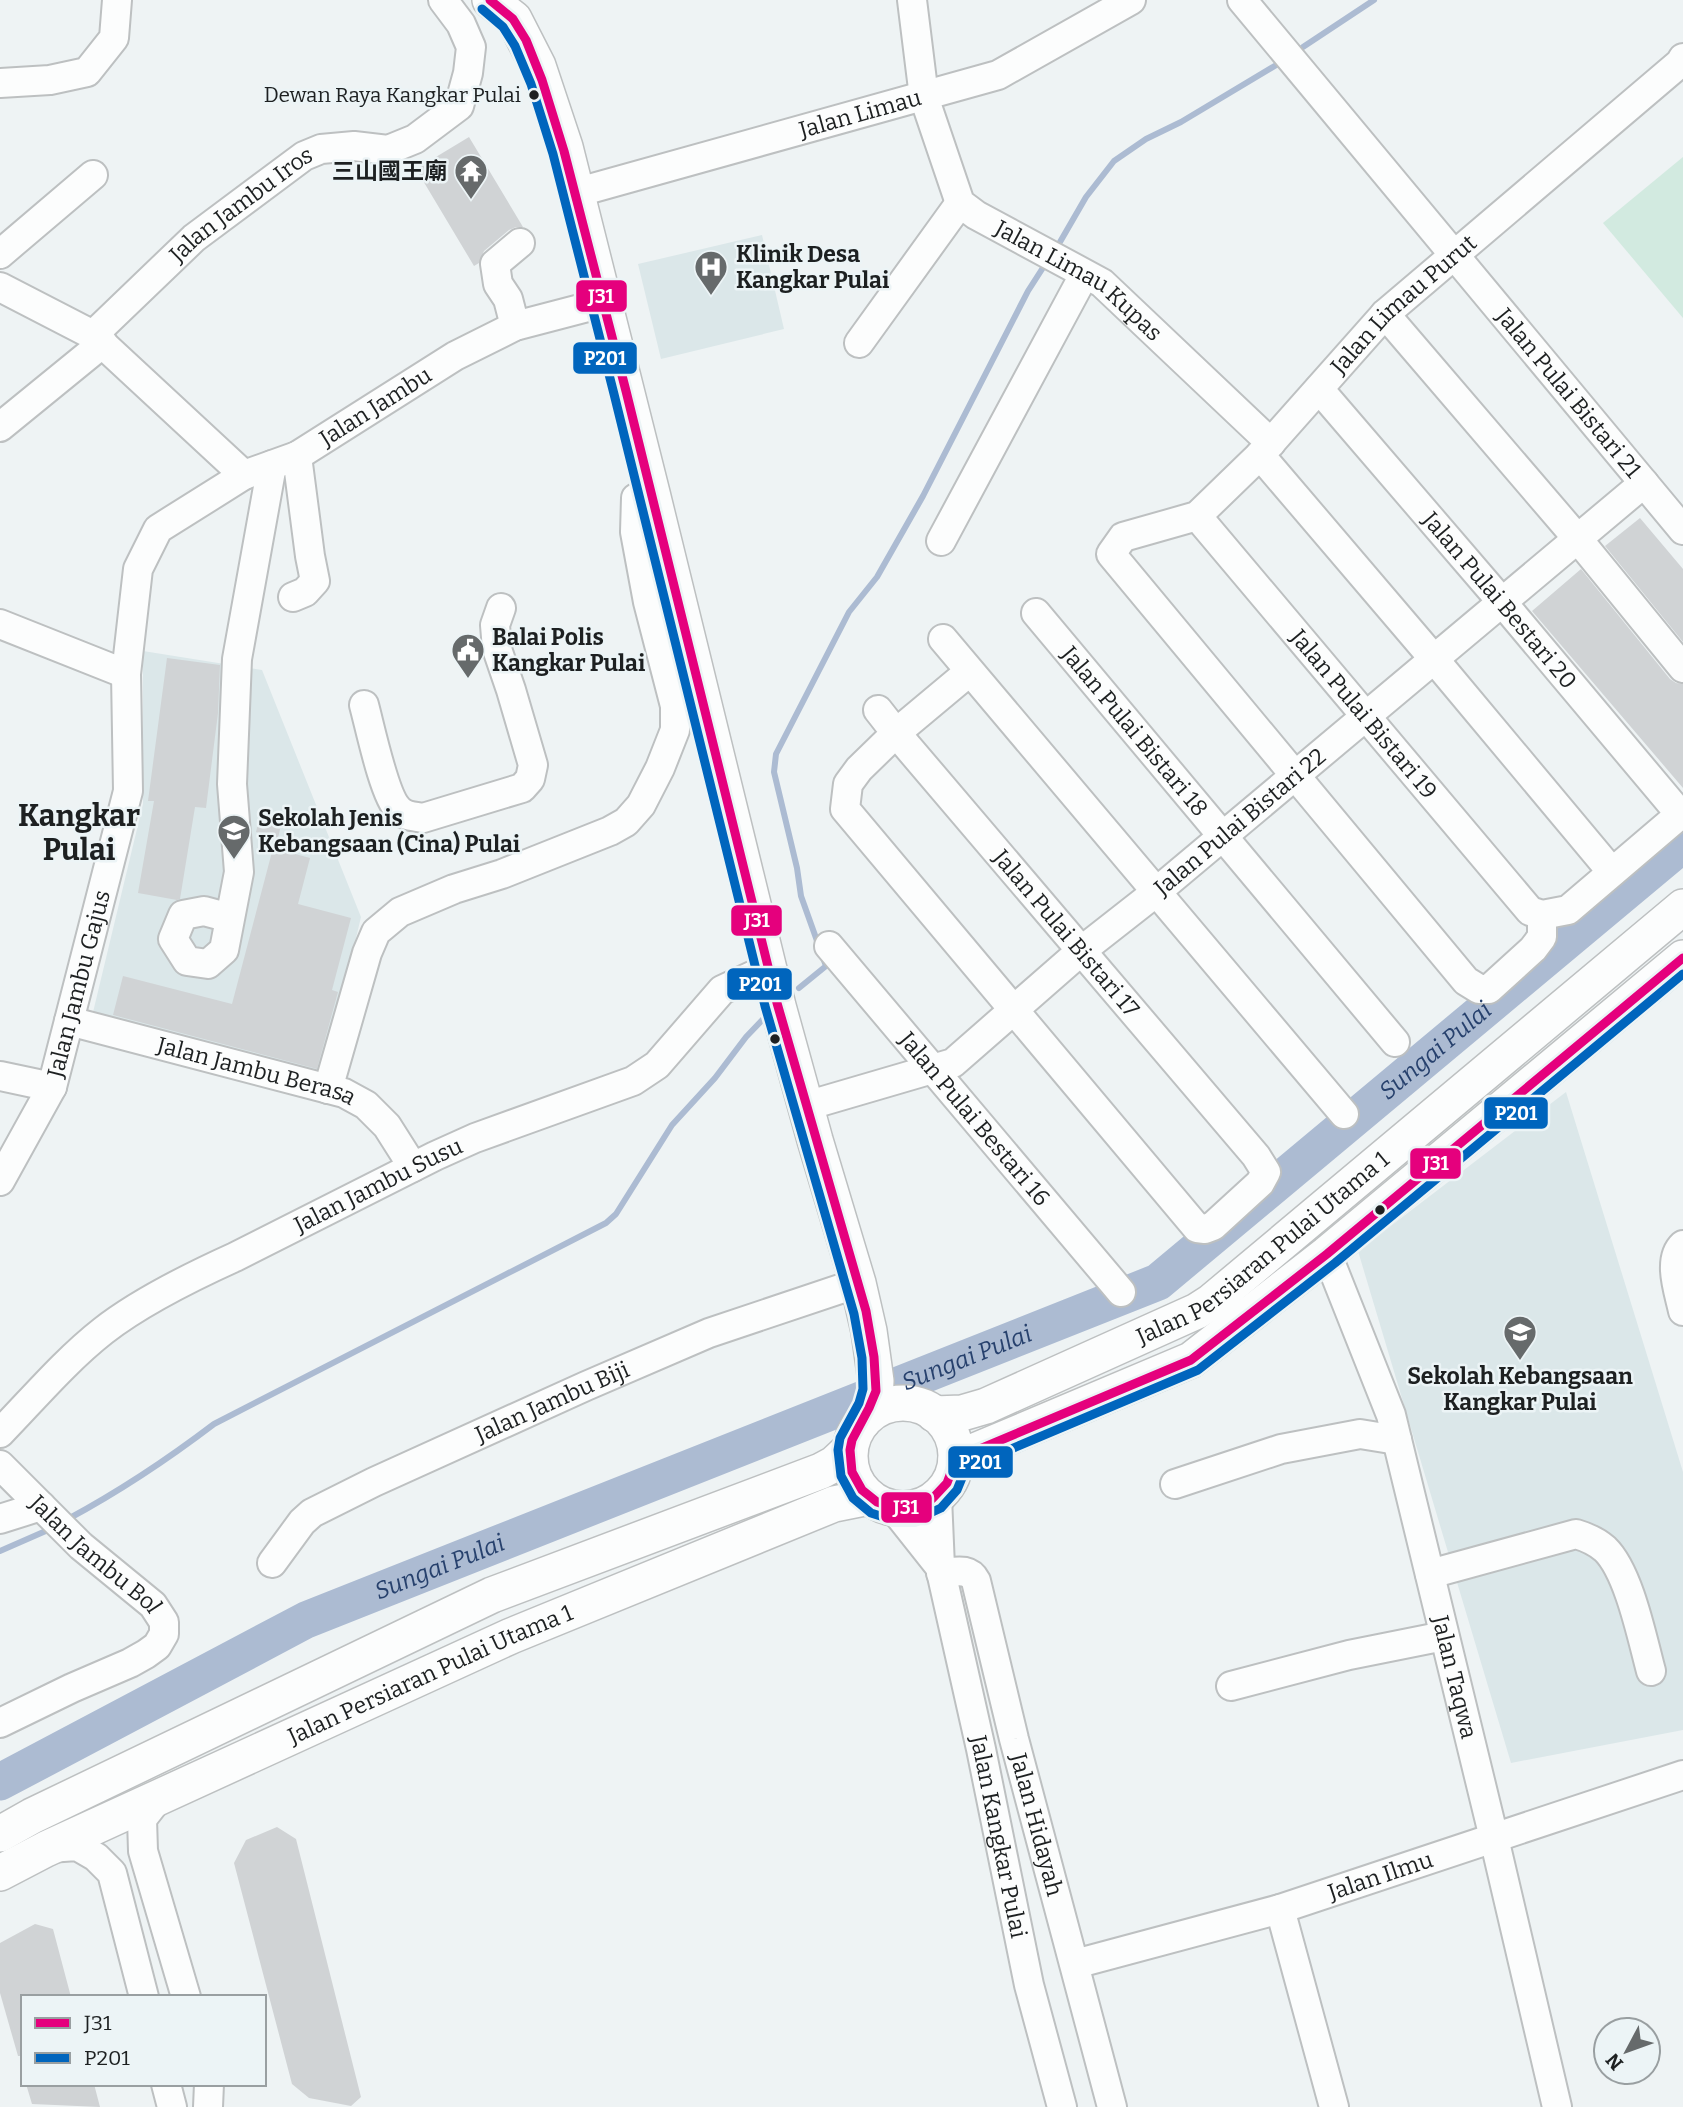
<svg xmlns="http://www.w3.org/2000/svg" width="1683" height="2107" viewBox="0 0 1683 2107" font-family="Bitter,'Noto Sans SC',serif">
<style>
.built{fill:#dbe7e9}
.green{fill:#d2eae0}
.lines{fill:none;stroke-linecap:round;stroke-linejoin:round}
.stream{stroke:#acbbd2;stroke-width:6}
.river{stroke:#acbbd2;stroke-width:37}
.building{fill:#d0d3d5}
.minor-casing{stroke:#bdc0c1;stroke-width:32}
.major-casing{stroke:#bdc0c1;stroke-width:38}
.minor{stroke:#fcfdfd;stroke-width:28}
.major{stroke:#fcfdfd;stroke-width:35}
.bus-1-casing{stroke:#ecf4f6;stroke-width:14}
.bus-2-casing{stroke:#ecf4f6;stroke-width:14}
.bus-1{stroke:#e5007d;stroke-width:9}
.bus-2{stroke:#0065bd;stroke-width:9}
.bus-dot{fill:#1d2021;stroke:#ecf4f6;stroke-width:2.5}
.labels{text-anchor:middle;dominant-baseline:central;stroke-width:5;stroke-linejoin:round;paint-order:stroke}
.bus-label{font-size:21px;fill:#1d2021;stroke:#ecf4f6;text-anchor:end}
.street-label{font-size:23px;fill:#1d2021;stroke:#ecf4f6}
.poi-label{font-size:23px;font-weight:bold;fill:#1d2021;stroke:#ecf4f6;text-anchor:start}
.water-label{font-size:24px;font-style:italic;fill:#27416d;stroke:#ecf4f6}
.district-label{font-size:30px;font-weight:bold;fill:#1d2021;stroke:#ecf4f6}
.line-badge{stroke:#ecf4f6;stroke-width:2.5}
.badge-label{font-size:19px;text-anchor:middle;font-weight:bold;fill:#fff}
</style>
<rect width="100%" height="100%" fill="#eef3f4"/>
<path class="built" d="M 762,235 L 784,329 L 661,359 L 638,264 Z
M 143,651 L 262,670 L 361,917 L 320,1089 L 89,1029 L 143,804 Z
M 1566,1092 L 1683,1472 L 1683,1730 L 1511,1763 L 1358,1251 Z"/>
<path class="green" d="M 1683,157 L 1683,318 L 1603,223 Z"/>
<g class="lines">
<path class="stream" d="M 1303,47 L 1374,0
M 1060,242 L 1086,197 L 1114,161 L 1146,139 L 1181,122 L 1278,64
M 799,988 L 826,966 L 801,896 L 797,868 L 774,772 L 776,754 L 849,612 L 877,577 L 923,496 L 1028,291 L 1046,263
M 68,1519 C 120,1491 168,1459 214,1424 L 606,1223 L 616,1214 L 672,1125 L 715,1078 L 746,1037 L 768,1014
M 0,1551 L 48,1530"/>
<path class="river" id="s1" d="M 0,1782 L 306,1620 L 1158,1282 L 1683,844"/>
</g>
<path class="building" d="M 469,137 L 523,227 L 516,227 L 509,230 L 484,251 L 479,263 L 474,266 L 416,169 Z
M 1640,518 L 1683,569 L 1683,642 L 1605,546 Z
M 1581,569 L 1670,679 L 1676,683 L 1683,684 L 1683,788 L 1532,611 Z
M 167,658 L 220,665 L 218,713 L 206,808 L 195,807 L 180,899 L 177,900 L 138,893 L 154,801 L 148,801 Z
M 260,816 L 282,821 L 278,838 L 256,832 Z
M 273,848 L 310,858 L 298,904 L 351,918 L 332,990 L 338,992 L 317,1069 L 113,1015 L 123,976 L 232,1004 Z
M 277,1827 L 296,1839 L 361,2097 L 351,2106 L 309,2098 L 292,2084 L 234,1863 L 246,1840 Z
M 35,1924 L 53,1929 L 71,1997 L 23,1997 L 23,2056 L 18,2056 L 0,1993 L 0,1943 Z
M 26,2084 L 94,2084 L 100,2107 L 32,2104 Z"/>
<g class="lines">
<defs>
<g id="minor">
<path id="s2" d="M 912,0 L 924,97 L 960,203 L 976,215 L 1102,283 L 1271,443"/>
<path id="s3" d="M 1242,0 L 1683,530"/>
<path d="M 0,83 L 50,80 L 87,72 L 114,38 L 117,0"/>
<path id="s4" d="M 575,193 L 998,75 L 1131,0"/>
<path d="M 0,254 L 93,175"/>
<path d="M 0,287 L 93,335 L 244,475"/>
<path d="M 1385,314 L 1577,538 L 1683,668"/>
<path d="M 515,326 L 508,299 L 498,284 L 495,264 L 520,243"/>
<path id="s5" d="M 93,335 L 194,238 L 304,156 L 321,149 L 354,146 L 388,150 L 415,139 L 459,106 L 468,73 L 471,47 L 461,24 L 443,0"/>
<path d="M 859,343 L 960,203"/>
<path id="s6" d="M 1319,389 L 1502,602 L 1680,814"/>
<path d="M 0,427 L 103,343"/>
<path d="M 1260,455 L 1434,659 L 1612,872"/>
<path id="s7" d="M 1197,516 L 1530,911 L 1542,915 L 1568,910 L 1683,812"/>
<path d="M 941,541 L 1084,275"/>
<path d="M 293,597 L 305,592 L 315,581 L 310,556 L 297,456"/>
<path id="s8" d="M 1036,613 L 1395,1042"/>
<path d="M 0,624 L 126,674"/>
<path d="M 943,639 L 1344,1114"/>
<path d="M 364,705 C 370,727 384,795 398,809 C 405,817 414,816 423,818 L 522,788 L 530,779 L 533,765 L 511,690 L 497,649 L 495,625 L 501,608"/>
<path id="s9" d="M 878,710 L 896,733 L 1256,1156 L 1266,1172 L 1260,1183 L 1213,1226 L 1205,1229 L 1197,1228 L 845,809 L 848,784 L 859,769 L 896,733 L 969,672"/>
<path id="s10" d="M 1542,915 L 1542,937 L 1533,949 L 1489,989 L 1479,989 L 1466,981 L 1111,554 L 1123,537 L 1197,516 L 1260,455 L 1385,314 L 1680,63 L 1683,58"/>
<path d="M 230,918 L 204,911 L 183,915 L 173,939 L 187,961 L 208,964 L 224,950 L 239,872 L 232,784 L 237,659 L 272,465"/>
<path id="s11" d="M 829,946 L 1121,1292"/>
<path id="s12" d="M 69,1021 L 344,1093 L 366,1105 L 387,1126 L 413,1167"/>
<path d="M 0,1076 L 52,1087"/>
<path d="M 328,1089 L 367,953 L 376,932 L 400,912 L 454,889 L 502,874 L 610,831 L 626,822 L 641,805 L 660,768 L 675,730 L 675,706 L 648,602 L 635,532 L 636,498"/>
<path id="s13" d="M 806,1106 L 953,1063 L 1081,951 L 1155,893 L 1644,483"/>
<path id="s14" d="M 0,1181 L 52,1087 L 128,791 L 126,674 L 138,569 L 158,529 L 244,475 L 297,456 L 455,356 L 515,326 L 603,303"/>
<path d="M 1683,1245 C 1667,1260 1679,1292 1683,1311"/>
<path id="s15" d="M 1327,1254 L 1391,1415 L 1494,1838 L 1557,2107"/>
<path id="s16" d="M 0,1433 C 33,1399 66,1360 103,1331 C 140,1302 193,1276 235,1257 L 435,1156 L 475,1138 L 633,1081 L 657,1065 L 722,990 L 769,968"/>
<path id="s17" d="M 0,1465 L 81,1546 L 153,1605 L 164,1622 L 164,1634 L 157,1646 L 146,1654 L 130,1663 L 72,1688 L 0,1723"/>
<path d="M 1175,1484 L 1281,1449 L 1360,1434 L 1397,1440"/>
<path id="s18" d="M 937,1497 L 940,1567 L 981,1749 L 1029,1985 L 1062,2107"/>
<path d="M 894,1509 L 940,1567"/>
<path d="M 0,1519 L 41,1506"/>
<path id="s19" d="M 272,1563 L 302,1522 L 312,1513 L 374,1482 L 586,1386 L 709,1333 L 858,1283"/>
<path id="s20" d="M 941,1573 C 955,1572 969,1567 976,1581 L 1014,1739 L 1112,2107"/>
<path d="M 1430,1574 L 1576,1534 C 1586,1537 1596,1541 1605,1549 C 1629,1572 1642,1638 1651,1671"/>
<path d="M 1231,1686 L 1349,1655 L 1444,1636"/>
<path d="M 160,1796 L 142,1819 L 143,1851 L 186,1997"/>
<path d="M 49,1848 L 77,1846 L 96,1857 L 112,1873 L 144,1997"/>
<path d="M 1280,1909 L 1334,2107"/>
<path id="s21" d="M 1075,1964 L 1280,1909 L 1683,1775"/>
<path d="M 166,2084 L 172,2107"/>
<path d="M 208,2107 L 209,2084"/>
</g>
<g id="major">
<path d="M 490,0 L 514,19 L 538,66 L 565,147 L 652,493 L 778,1006 L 815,1140 L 858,1283 L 869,1331 L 876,1381 L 875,1400 L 863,1421"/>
<circle cx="903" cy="1456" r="53"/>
<path id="s22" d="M 934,1414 L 962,1413 L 986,1406 L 1197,1311 L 1211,1302 L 1683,907"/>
<path d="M 956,1459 L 1191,1360 L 1327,1254 L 1683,958"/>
<path d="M 0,1834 L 32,1816 L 492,1595 L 821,1471 L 834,1464 L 850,1449"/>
<path id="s23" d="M 0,1873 L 46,1849 L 511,1636 L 834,1504 L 869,1497"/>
</g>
</defs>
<use href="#minor" class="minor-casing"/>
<use href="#major" class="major-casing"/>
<use href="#minor" class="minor"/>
<use href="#major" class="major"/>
<defs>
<path id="bus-1" d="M 490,0 L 513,19 L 526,40 L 542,80 L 564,151 L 626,391 L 777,1003 L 866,1311 L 874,1357 L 876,1391 L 869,1408 L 852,1440 L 850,1450 L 852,1472 L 862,1490 L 877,1502 L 895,1508 L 914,1507 L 932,1499 L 947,1483 L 956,1459 L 1191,1360 L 1327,1254 L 1683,958"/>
<path id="bus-2" d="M 482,9 L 503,27 L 515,46 L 531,84 L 553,154 L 614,394 L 765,1006 L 854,1314 L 862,1358 L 863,1389 L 859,1403 L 840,1438 L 838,1450 L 841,1476 L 853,1498 L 871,1513 L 893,1520 L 915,1520 L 941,1508 L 957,1490 L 966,1468 L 1198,1370 L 1335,1263 L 1683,974"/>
</defs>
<use href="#bus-1" class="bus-1-casing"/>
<use href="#bus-2" class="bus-2-casing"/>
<use href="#bus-1" class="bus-1"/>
<use href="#bus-2" class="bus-2"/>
</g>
<defs>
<symbol id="temple-pin" viewBox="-11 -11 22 30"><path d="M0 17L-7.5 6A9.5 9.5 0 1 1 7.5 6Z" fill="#666a6b" stroke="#ecf4f6"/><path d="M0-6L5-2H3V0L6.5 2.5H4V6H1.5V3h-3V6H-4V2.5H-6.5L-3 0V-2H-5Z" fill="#fff"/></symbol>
<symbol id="hospital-pin" viewBox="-11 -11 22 30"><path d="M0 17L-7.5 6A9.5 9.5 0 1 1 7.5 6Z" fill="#666a6b" stroke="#ecf4f6"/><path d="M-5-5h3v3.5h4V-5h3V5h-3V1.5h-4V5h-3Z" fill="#fff"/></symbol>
<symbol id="civic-pin" viewBox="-11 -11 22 30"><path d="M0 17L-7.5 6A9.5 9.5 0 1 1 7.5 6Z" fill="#666a6b" stroke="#ecf4f6"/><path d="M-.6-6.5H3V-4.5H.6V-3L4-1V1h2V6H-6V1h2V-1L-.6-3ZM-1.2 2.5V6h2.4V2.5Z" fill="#fff"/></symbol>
<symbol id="school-pin" viewBox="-11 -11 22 30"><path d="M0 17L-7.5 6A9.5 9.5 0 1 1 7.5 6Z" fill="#666a6b" stroke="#ecf4f6"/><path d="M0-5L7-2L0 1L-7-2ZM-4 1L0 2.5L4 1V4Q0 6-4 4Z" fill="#fff"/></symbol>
</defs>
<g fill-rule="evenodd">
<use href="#temple-pin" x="452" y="152" width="38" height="52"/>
<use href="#hospital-pin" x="692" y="248" width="38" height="52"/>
<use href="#civic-pin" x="449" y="631" width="38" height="52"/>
<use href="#school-pin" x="215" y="812" width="38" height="52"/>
<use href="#school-pin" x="1501" y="1313" width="38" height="52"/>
</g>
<g class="bus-dot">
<circle cx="534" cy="95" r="6"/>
<circle cx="775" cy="1039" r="6"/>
<circle cx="1380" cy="1210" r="6"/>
</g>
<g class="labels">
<g class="bus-label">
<text x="521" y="95">Dewan Raya Kangkar Pulai</text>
</g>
<g class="street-label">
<text stroke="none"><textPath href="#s4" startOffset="296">Jalan Limau</textPath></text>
<text stroke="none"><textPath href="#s5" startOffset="198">Jalan Jambu Iros</textPath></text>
<text stroke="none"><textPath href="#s2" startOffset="352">Jalan Limau Kupas</textPath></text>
<text stroke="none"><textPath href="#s10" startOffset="1071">Jalan Limau Purut</textPath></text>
<text stroke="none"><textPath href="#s3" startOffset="511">Jalan Pulai Bistari 21</textPath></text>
<text stroke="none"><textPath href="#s14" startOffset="931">Jalan Jambu</textPath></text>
<text stroke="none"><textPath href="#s6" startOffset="278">Jalan Pulai Bestari 20</textPath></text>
<text stroke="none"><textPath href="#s7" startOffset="259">Jalan Pulai Bistari 19</textPath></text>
<text stroke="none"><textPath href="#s8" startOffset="154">Jalan Pulai Bistari 18</textPath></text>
<text stroke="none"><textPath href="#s13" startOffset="528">Jalan Pulai Bistari 22</textPath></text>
<text stroke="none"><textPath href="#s9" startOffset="292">Jalan Pulai Bistari 17</textPath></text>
<text stroke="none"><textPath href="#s14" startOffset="214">Jalan Jambu Gajus</textPath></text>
<text stroke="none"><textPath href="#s12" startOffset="194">Jalan Jambu Berasa</textPath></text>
<text stroke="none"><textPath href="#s11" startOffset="226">Jalan Pulai Bestari 16</textPath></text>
<text stroke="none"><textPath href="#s16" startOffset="457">Jalan Jambu Susu</textPath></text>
<text stroke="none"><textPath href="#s22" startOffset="374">Jalan Persiaran Pulai Utama 1</textPath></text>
<text stroke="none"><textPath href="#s19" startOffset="329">Jalan Jambu Biji</textPath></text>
<text stroke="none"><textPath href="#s17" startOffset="131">Jalan Jambu Bol</textPath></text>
<text stroke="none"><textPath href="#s23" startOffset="474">Jalan Persiaran Pulai Utama 1</textPath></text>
<text stroke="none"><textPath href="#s15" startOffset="443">Jalan Taqwa</textPath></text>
<text stroke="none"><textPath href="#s20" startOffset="290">Jalan Hidayah</textPath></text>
<text stroke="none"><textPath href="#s18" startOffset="346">Jalan Kangkar Pulai</textPath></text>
<text stroke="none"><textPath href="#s21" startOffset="318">Jalan Ilmu</textPath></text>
</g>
<g class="poi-label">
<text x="447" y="171" text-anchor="end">三山國王廟</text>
<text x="736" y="254">Klinik Desa<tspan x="736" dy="26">Kangkar Pulai</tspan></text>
<text x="492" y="637">Balai Polis<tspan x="492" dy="26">Kangkar Pulai</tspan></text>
<text x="258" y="818">Sekolah Jenis<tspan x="258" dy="26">Kebangsaan (Cina) Pulai</tspan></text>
<text x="1520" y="1376" text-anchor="middle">Sekolah Kebangsaan<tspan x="1520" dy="26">Kangkar Pulai</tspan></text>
</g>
<g class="water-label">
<text stroke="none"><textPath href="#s1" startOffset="1624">Sungai Pulai</textPath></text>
<text stroke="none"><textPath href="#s1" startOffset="1057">Sungai Pulai</textPath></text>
<text stroke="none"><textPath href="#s1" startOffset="490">Sungai Pulai</textPath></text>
</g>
<g class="district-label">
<text x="79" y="816">Kangkar<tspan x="79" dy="34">Pulai</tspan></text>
</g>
</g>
<g class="line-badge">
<rect x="575" y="279" width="53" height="34" rx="7" fill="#e5007d"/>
<rect x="572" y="341" width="66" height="34" rx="7" fill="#0065bd"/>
<rect x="730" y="904" width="53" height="33" rx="7" fill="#e5007d"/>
<rect x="726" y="967" width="67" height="34" rx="7" fill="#0065bd"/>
<rect x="1483" y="1096" width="66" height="34" rx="7" fill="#0065bd"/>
<rect x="1409" y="1147" width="53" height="33" rx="7" fill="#e5007d"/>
<rect x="947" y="1445" width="67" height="34" rx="7" fill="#0065bd"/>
<rect x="880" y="1491" width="53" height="33" rx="7" fill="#e5007d"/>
</g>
<g class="badge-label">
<text x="601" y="303">J31</text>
<text x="605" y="365">P201</text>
<text x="757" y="927">J31</text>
<text x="760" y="991">P201</text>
<text x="1516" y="1120">P201</text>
<text x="1436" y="1170">J31</text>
<text x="980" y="1469">P201</text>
<text x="906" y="1514">J31</text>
</g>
<rect x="21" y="1995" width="245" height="91" fill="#ecf4f6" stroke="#999fa1" stroke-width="2"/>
<rect x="35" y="2018" width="35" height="10" fill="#e5007d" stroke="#999fa1" stroke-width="2"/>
<text x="84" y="2030" font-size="21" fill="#1d2021">J31</text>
<rect x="35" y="2053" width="35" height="10" fill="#0065bd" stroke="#999fa1" stroke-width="2"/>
<text x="84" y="2065" font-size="21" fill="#1d2021">P201</text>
<g transform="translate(1627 2051) rotate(229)"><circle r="33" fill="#ecf4f6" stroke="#999fa1" stroke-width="2"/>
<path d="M0-5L12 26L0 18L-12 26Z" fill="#666a6b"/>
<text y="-10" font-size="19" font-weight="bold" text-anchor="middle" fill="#1d2021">N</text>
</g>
</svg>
